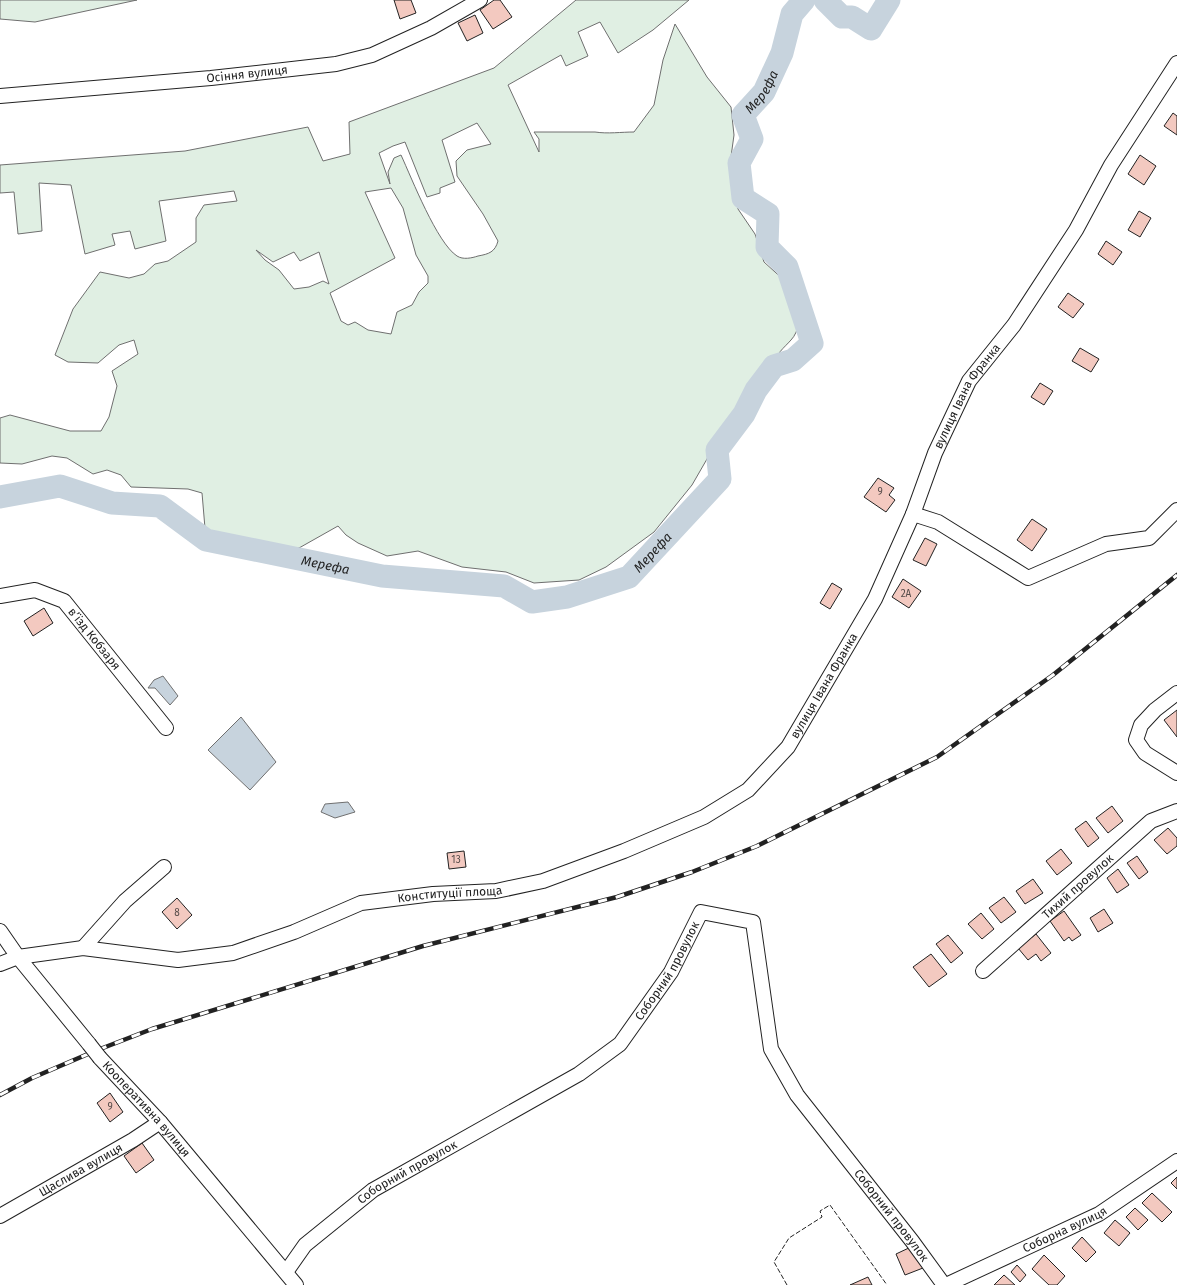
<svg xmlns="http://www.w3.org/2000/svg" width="1177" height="1285" viewBox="0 0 1177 1285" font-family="'Fira Sans',sans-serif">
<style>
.green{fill:#e0efe3;stroke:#6f6f6f;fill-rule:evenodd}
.water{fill:#c7d3dd;stroke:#6f6f6f}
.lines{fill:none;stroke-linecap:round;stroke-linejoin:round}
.river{stroke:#c7d3dd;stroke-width:23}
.building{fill:#f3c9c0;stroke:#222}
.minor-casing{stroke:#222;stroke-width:16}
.minor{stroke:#fff;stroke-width:14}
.rail-casing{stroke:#222;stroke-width:4.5}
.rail{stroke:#fff;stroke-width:3;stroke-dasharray:9;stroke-linecap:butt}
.minor-bridge-casing{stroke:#222;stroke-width:16;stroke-linecap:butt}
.minor-bridge{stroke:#fff;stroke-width:14}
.fence{stroke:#222;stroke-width:1;stroke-dasharray:5 2;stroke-linecap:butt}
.labels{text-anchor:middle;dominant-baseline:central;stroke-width:3;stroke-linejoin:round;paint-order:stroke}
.number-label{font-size:10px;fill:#564c4a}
.street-label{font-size:12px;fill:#222;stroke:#fff}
.water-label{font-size:13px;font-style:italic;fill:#222;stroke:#fff}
</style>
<rect width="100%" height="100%" fill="#fff"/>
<path class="green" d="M 0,0 L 137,0 L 35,22 L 0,19 Z
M 576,0 L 689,0 L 653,30 L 618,53 L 600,22 L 578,32 L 588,56 L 566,66 L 561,55 L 508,85 L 539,152 L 539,139 L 534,132 L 595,132 C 608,134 621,132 634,132 L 654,105 L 663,60 L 675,24 L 707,77 L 731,107 L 734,135 L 730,164 L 738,209 L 755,234 L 764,262 L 786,282 L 799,325 C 797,330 795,336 791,340 C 784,348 775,354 774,366 L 749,383 L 744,396 L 719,432 L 707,459 L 692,485 L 654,532 L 606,567 L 579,580 L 534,583 L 506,572 L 462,567 L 418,551 L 387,556 L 358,543 L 346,535 L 338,526 L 299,548 L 254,546 L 224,539 L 206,540 L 202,493 L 188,489 L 131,487 L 121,475 L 107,470 L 93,474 L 67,458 L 52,456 L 22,464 L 0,463 L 0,418 L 10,415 L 70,431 L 101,431 L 109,417 L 117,386 L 112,371 L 138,354 L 134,340 L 119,345 L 98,363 L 68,362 L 55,355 L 73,309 L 100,272 L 129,278 L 144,274 L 155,264 L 168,261 L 196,242 L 196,218 L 204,205 L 237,201 L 234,191 L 159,201 L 166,241 L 135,249 L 130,231 L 112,234 L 115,245 L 85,254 L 71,185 L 39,183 L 42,231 L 18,234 L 14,192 L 0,193 L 0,165 L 185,151 L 308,127 L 323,161 L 350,154 L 349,122 L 494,68 ZM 477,123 L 491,144 L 467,150 L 456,161 L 457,176 L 483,214 L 498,241 C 495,252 489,254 478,256 C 472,258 463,260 457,256 C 437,243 412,179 401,155 L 394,158 L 388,172 L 390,184 L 379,153 L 393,146 L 405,142 L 427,197 L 440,193 L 440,188 L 455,182 L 442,140 ZM 391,188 L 403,208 L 416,255 L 428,276 L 428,283 L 419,292 L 412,305 L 397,312 L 391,334 L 368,330 L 355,322 L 348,325 L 341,321 L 330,293 L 395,258 L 365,192 ZM 256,250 L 273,262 L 294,252 L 300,261 L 319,252 L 329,284 L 323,281 L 309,287 L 294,289 L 279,270 L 265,260 Z"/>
<path class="water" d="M 163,676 L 178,696 L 170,705 L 155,688 L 148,688 L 154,680 Z
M 241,717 L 276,762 L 250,790 L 208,750 Z
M 348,802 L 355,812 L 335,818 L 321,812 L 325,804 Z"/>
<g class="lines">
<g class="river">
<path d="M 825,0 L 842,17 L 852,17 L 871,29 L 889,0"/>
<path id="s1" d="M 0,497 L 60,486 L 112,503 L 160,506 L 206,540 L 382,576 L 504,586 L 532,602 L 567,597 L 629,577 L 720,479 L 717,450 L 744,414 L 756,390 L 774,366 L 793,360 L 812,343 L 787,267 L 767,247 L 768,214 L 743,198 L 739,163 L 752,139 L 743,115 L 764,92 L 782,53 L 792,14 L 804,0"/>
</g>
</g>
<path class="building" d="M 394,0 L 411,0 L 416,13 L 400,19 Z
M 494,0 L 500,0 L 512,17 L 493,29 L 480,10 Z
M 475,15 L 483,33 L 467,41 L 458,23 Z
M 1173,113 L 1177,116 L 1177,135 L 1164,126 Z
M 1140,155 L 1156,166 L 1144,185 L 1128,174 Z
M 1139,211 L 1151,218 L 1140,237 L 1128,230 Z
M 1106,241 L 1122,252 L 1113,265 L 1098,254 Z
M 1068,293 L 1084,304 L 1073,318 L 1058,307 Z
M 1080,348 L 1099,359 L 1091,372 L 1072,361 Z
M 1040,383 L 1053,391 L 1044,405 L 1031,397 Z
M 878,478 L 894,488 L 889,495 L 895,500 L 886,512 L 864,497 Z
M 1032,519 L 1047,529 L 1032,551 L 1017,540 Z
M 925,538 L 937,544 L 926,566 L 913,560 Z
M 903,579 L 921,591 L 909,608 L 892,597 Z
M 832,583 L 842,589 L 830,609 L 820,603 Z
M 44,608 L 53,623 L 33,636 L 24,621 Z
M 1177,710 L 1177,737 L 1164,720 Z
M 1112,806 L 1123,821 L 1108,833 L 1096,818 Z
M 1086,821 L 1099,838 L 1088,847 L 1075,829 Z
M 1168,828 L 1177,838 L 1177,846 L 1167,854 L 1154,840 Z
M 1061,849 L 1072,863 L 1057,875 L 1046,861 Z
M 464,851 L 466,867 L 449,869 L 447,853 Z
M 1137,856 L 1148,872 L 1139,879 L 1127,863 Z
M 1118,869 L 1129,885 L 1117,893 L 1107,878 Z
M 1033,879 L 1043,893 L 1025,904 L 1016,891 Z
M 1004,897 L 1016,912 L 1001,923 L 989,908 Z
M 177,898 L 192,915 L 177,929 L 162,912 Z
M 1104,909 L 1113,923 L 1098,932 L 1090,918 Z
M 1064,911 L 1081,935 L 1072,941 L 1069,937 L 1064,941 L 1050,921 Z
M 981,913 L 994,929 L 982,939 L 968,924 Z
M 1036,934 L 1051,953 L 1041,961 L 1036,954 L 1028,960 L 1018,948 Z
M 948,935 L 963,953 L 951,963 L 936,944 Z
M 931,954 L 947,974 L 929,987 L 913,967 Z
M 110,1093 L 123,1112 L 110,1122 L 97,1103 Z
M 142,1143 L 154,1160 L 136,1173 L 124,1156 Z
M 1177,1177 L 1177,1189 L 1171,1183 Z
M 1152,1193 L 1172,1212 L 1162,1222 L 1142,1203 Z
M 1135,1208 L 1148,1220 L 1138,1230 L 1126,1217 Z
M 1115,1220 L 1130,1233 L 1119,1246 L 1104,1233 Z
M 1082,1237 L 1096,1252 L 1086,1262 L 1072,1248 Z
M 913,1246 L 923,1268 L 905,1275 L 896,1254 Z
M 1044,1255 L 1065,1276 L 1057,1285 L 1049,1285 L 1032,1269 Z
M 1017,1265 L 1026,1275 L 1020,1282 L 1011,1272 Z
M 1004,1275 L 1015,1285 L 994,1285 Z
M 868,1277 L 872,1285 L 850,1285 Z"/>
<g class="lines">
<defs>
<g id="minor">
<path id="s2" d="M 0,96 L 211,78 L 336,64 L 372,55 L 431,28 L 480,0"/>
<path d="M 913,514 L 938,522 L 1028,578 L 1106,544 L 1149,538 L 1177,510"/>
<path id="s3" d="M 0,596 L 35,590 L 64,601 L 166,728"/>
<path d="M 1177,693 L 1155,710 L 1141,725 L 1136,740 L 1145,753 L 1177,773"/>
<path d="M 0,931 L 18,957 L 89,1044"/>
<path d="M 83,948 L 125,901 L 164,867"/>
<path id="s4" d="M 0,964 L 18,957 L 83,948 L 178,960 L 233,953 L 294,932 L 361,903 L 433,894 L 496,891 L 543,881 L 624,851 L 704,817 L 748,790 L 788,747 L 875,599 L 913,514 L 935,453 L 969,381 L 1014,325 L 1076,230 L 1111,165 L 1177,63"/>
<path id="s5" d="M 983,971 L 1151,821 L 1177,811"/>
<path id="s6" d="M 100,1058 L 160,1122 L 296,1285"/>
<path id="s7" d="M 0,1216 L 133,1140 L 160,1122"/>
<path id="s8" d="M 286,1272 L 305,1245 L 373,1190 L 579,1074 L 620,1044 L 671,972 L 701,912 L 753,922 L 771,1049 L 797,1095 L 912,1241 L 944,1285"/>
<path id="s9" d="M 946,1285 L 1099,1214 L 1177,1161"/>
</g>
</defs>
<use href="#minor" class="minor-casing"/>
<use href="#minor" class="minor"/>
<defs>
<path id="rail" d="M 0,1095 L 32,1078 L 95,1051 L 152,1029 L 423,946 L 617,897 L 692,872 L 757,846 L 937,757 L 1053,675 L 1177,575"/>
</defs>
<use href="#rail" class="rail-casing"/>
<use href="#rail" class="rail"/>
<defs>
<path id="minor-bridge" d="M 89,1044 L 100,1058"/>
</defs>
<use href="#minor-bridge" class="minor-bridge-casing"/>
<use href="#minor-bridge" class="minor-bridge"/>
<path class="fence" d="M 787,1285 L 774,1262 L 789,1238 L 822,1217 L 820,1211 L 830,1205 L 887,1285"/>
</g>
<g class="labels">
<g class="number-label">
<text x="880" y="492">9</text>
<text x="906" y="594">2А</text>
<text x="456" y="860">13</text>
<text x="177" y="913">8</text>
<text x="110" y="1107">9</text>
</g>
<g class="street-label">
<text stroke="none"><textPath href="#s2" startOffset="248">Осіння вулиця</textPath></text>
<text stroke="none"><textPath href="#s4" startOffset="1236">вулиця Івана Франка</textPath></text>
<text stroke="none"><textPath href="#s3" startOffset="115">в’їзд Кобзаря</textPath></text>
<text stroke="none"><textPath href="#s4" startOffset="912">вулиця Івана Франка</textPath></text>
<text stroke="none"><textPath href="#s5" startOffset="127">Тихий провулок</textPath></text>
<text stroke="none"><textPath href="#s4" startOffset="463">Конституції площа</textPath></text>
<text stroke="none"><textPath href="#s8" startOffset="495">Соборний провулок</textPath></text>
<text stroke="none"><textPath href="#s6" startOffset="69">Кооперативна вулиця</textPath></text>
<text stroke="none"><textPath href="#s7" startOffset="93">Щаслива вулиця</textPath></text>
<text stroke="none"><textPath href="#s8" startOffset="159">Соборний провулок</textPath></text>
<text stroke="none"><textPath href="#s8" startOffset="950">Соборний провулок</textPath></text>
<text stroke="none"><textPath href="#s9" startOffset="131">Соборна вулиця</textPath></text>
</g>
<g class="water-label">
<text stroke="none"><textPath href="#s1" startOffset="1255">Мерефа</textPath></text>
<text stroke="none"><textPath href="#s1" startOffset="690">Мерефа</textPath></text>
<text stroke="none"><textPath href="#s1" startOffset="343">Мерефа</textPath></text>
</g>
</g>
</svg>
